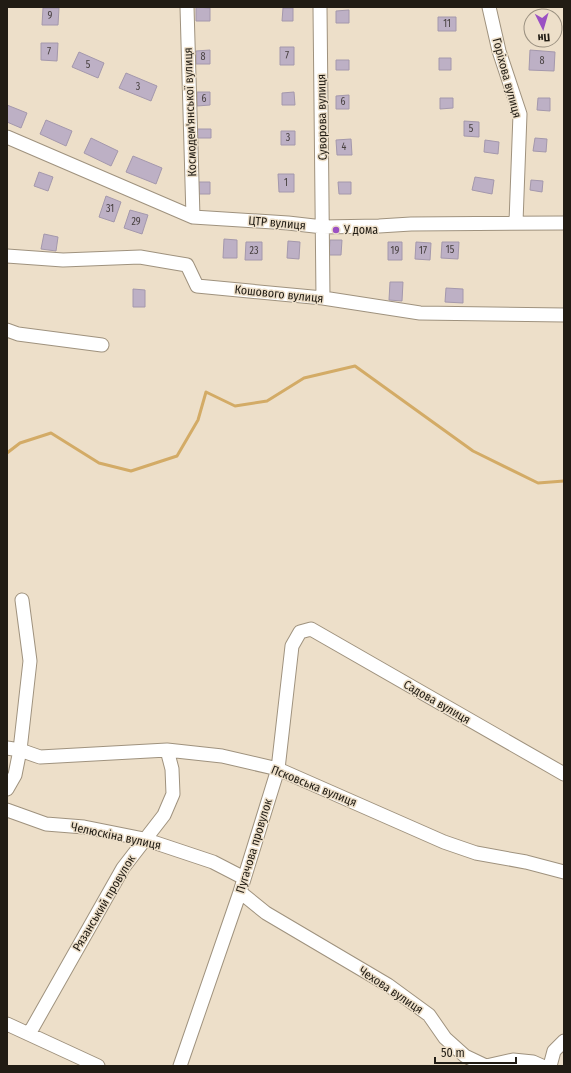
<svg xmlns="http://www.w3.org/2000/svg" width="571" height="1073" viewBox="0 0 571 1073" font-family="'Fira Sans Condensed',sans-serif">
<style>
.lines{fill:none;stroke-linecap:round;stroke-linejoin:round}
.stream{stroke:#d3ab66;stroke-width:3}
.building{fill:#bdb0c5;stroke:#a498ac}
.minor-casing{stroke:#9f927e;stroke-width:15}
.minor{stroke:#fff;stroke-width:13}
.poi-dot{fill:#9b50c3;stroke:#eddfc9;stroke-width:1.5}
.labels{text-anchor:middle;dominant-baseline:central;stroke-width:3;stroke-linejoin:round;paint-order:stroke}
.number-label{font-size:10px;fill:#484140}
.street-label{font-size:12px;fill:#211c14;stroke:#eddfc9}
.poi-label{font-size:12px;fill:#211c14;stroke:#eddfc9;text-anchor:start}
</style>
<rect width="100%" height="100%" fill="#eddfc9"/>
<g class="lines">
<path class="stream" d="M 7,453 L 20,443 L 51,433 L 99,463 L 131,471 L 177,456 L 198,420 L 206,392 L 235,406 L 267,401 L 304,378 L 355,366 L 473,451 L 538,483 L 564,481"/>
</g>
<path class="building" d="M 196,7 L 210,8 L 210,21 L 196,21 Z
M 43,8 L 59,8 L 58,25 L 42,25 Z
M 283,8 L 293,8 L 293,21 L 282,21 Z
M 349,10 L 349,23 L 336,23 L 336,11 Z
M 438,17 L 456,17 L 456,31 L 438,31 Z
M 41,43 L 58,43 L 57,61 L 41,60 Z
M 280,47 L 294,47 L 294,65 L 280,65 Z
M 210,50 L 210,64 L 196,64 L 196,51 Z
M 530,50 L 555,52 L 554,71 L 529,70 Z
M 79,52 L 104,63 L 98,78 L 72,67 Z
M 439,58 L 451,58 L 451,70 L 439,70 Z
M 336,60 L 349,60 L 349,70 L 336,70 Z
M 126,73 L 157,86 L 151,101 L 119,88 Z
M 197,92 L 210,92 L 210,105 L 197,106 Z
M 294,92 L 295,105 L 282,105 L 282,93 Z
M 349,95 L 349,109 L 336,109 L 336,96 Z
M 440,98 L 453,98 L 453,108 L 440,109 Z
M 538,98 L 550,98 L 550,111 L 537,110 Z
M 7,105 L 27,113 L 21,128 L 7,122 Z
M 46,120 L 72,131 L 66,146 L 40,134 Z
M 464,121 L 479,122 L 479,137 L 464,136 Z
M 196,129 L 211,129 L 211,138 L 196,138 Z
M 281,131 L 295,131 L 295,145 L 281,145 Z
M 91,138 L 118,151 L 111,166 L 84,153 Z
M 535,138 L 547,139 L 546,152 L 533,151 Z
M 351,139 L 352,155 L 337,155 L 336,140 Z
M 485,140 L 499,142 L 498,154 L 484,152 Z
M 133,156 L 162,168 L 156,184 L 126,172 Z
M 39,172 L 53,177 L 48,191 L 34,186 Z
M 278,174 L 294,174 L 294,192 L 279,192 Z
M 475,177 L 494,180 L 492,194 L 472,190 Z
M 531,180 L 543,181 L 542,192 L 530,190 Z
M 198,182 L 210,182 L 210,194 L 198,194 Z
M 338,182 L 351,182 L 351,194 L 339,194 Z
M 106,196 L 121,202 L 114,222 L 99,217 Z
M 130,210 L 148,215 L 142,234 L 124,228 Z
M 44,234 L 58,237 L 56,251 L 41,249 Z
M 224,239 L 237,240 L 237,258 L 223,258 Z
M 330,240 L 342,240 L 341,255 L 329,255 Z
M 288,241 L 300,242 L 299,259 L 287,258 Z
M 246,242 L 262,242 L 262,260 L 245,260 Z
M 388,242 L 402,242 L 402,260 L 388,260 Z
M 416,242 L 431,243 L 430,260 L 415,259 Z
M 442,242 L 459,242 L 458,259 L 441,258 Z
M 390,282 L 403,282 L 402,301 L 389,300 Z
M 446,288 L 463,289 L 463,303 L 445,302 Z
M 133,289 L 145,290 L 145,307 L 133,307 Z"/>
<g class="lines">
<defs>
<path id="minor" d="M 187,7 L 193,217
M 320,7 L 323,298
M 489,7 L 499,51 L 520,114 L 516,222
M 7,137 L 193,217 L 288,223 L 323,227 L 379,226 L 411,224 L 564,223
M 7,256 L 63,260 L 140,257 L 187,265 L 197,286 L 323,298 L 420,313 L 564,315
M 7,330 L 18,334 L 102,345
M 7,748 L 20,750 L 40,757 L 167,750 L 222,756 L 278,769 L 444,842 L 476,853 L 526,862 L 564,872
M 7,789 L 15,775 L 20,750 L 30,661 L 22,600
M 7,810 L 46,824 L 84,827 L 144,839 L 213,862 L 244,878
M 240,892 L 266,913 L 388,985 L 429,1015 L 445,1038 L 465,1056 L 486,1066 L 513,1060 L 533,1062 L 542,1066
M 7,1024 L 98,1066
M 29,1034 L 123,868 L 164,815 L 173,794 L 172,769 L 167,750
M 180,1066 L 240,892 L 278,769 L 292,646 L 300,632 L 311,629 L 564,774
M 550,1066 L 554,1051 L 564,1041"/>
</defs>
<use href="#minor" class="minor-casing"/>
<use href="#minor" class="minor"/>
</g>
<circle class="poi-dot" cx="336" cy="230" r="4"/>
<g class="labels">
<g class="number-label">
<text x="50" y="16">9</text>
<text x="447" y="24">11</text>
<text x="49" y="52">7</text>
<text x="287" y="56">7</text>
<text x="203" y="57">8</text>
<text x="542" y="61">8</text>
<text x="88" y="65">5</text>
<text x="138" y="87">3</text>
<text x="204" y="99">6</text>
<text x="343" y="102">6</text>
<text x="471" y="129">5</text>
<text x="288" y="138">3</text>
<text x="344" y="147">4</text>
<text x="286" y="183">1</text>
<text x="110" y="209">31</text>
<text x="136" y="222">29</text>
<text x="450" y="250">15</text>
<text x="254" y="251">23</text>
<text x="395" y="251">19</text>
<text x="423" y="251">17</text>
</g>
<g class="street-label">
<text transform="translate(507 78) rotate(75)">Горіхова вулиця</text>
<text transform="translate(190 112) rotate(-92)">Космодем'янської вулиця</text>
<text transform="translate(322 117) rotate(-91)">Суворова вулиця</text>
<text transform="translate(277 223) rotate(5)">ЦТР вулиця</text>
<text transform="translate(279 294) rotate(6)">Кошового вулиця</text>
<text transform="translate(437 702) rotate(30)">Садова вулиця</text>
<text transform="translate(314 786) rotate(22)">Псковська вулиця</text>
<text transform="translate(116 836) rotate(12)">Челюскіна вулиця</text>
<text transform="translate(254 846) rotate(-73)">Пугачова провулок</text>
<text transform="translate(104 903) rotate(-59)">Рязанський провулок</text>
<text transform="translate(391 990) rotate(34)">Чехова вулиця</text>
</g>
<g class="poi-label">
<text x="344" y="230">У дома</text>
</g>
</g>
<rect width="571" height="1073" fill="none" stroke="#211c14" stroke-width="16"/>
<g transform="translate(543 28) rotate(175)"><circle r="19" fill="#eddfc9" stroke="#9b9181"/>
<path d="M0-3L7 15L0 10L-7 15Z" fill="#9b50c3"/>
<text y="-6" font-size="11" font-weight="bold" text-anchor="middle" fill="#211c14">Пн</text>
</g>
<path d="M435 1057v6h81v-6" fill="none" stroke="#211c14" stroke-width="2"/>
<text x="441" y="1057" font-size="12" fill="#211c14" stroke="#eddfc9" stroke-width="3" paint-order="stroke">50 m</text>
</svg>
